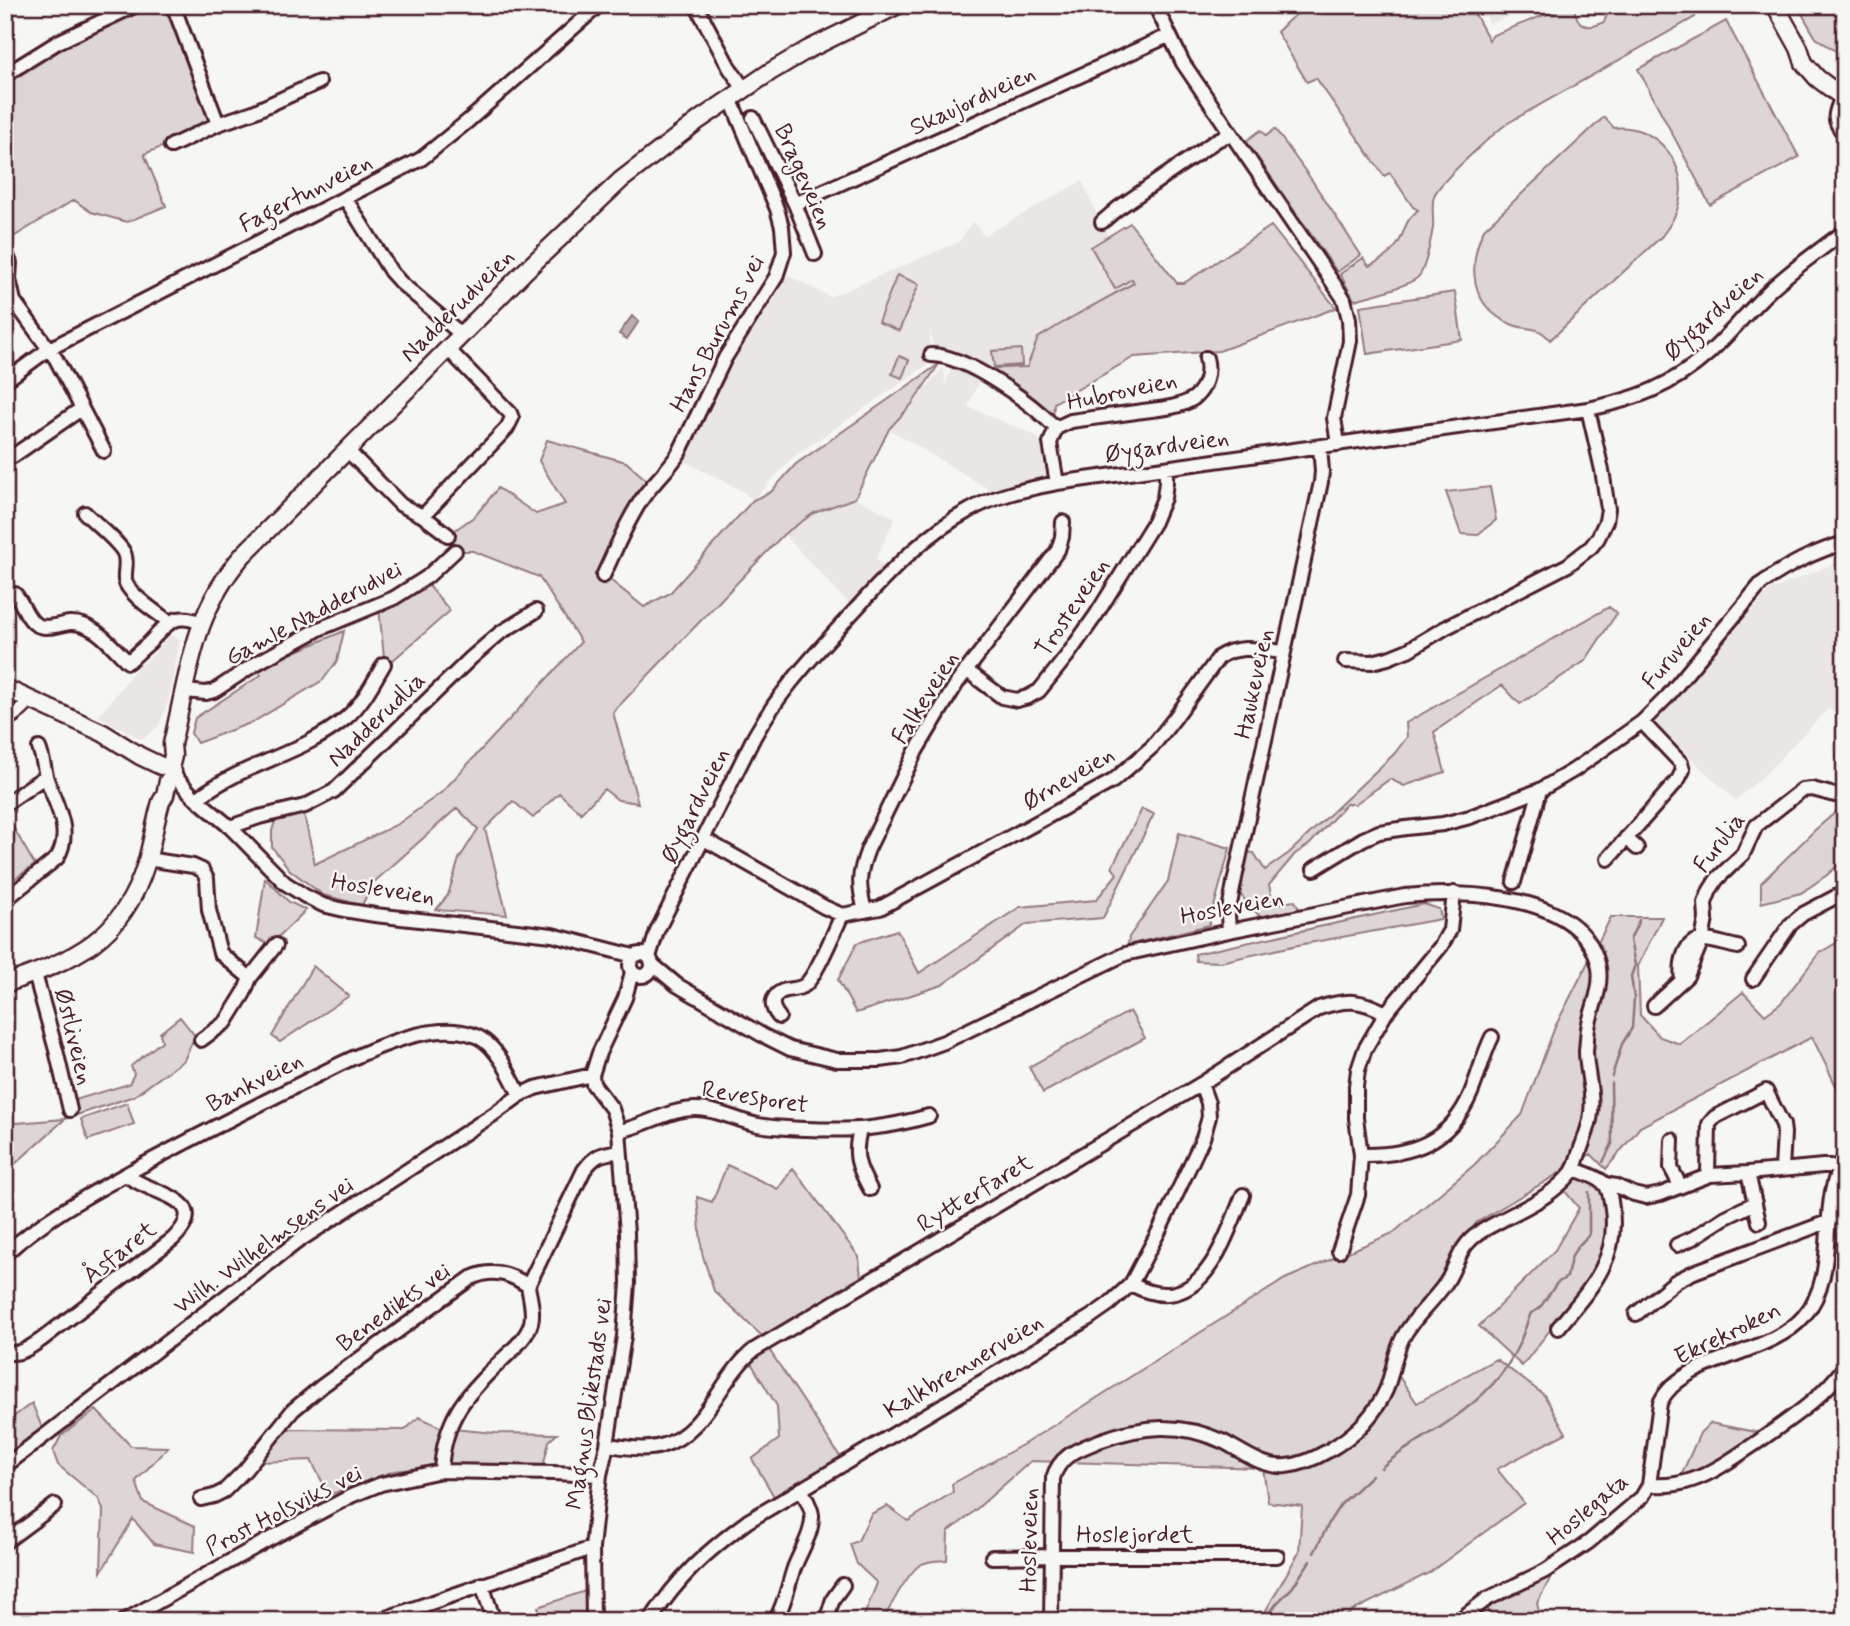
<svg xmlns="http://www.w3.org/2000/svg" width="1850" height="1626" viewBox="0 0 1850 1626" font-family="Mynerve,sans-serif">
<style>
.built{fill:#e9e6e3}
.green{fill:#ddd6d5;stroke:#947a80;stroke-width:2}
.water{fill:#bbadae;stroke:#8e747a;stroke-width:2}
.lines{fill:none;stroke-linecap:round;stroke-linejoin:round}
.stream{stroke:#8e747a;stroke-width:2.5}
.minor-casing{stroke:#4a1f2b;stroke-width:18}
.major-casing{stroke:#4a1f2b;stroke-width:21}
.minor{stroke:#f6f6f2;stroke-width:12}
.major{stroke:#f6f6f2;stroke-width:16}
.labels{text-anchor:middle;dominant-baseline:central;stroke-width:5;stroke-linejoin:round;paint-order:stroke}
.street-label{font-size:24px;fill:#4a1f2b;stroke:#f6f6f2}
</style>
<rect width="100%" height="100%" fill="#f6f6f2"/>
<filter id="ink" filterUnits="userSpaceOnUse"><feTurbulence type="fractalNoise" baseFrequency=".0143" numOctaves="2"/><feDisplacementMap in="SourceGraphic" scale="14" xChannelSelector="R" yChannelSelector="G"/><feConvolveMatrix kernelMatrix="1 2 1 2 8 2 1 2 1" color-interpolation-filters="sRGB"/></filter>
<g filter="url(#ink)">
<path class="built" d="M 1483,5 L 1539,5 L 1489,24 Z
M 1082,181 L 1096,213 L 1135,282 L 1038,338 L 1027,367 L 970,366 L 933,350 L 930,328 L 930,363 L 793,457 L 753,500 L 739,489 L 680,459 L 751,332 L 788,275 L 830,297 L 959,242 L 973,221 L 984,236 Z
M 953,364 L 980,378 L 968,407 L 1034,435 L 1041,441 L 1050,483 L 1000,496 L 889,429 L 944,367 L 945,386 Z
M 855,498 L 895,518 L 876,559 L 884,567 L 851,606 L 784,534 L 814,513 Z
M 1845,559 L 1845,720 L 1839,714 L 1828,709 L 1758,781 L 1735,800 L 1654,723 L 1769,591 Z
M 169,635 L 180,639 L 168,702 L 159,726 L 144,738 L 139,738 L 99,716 L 136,669 L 152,656 Z"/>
<path class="green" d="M 156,5 L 169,5 L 214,126 L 144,154 L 166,206 L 127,222 L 91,212 L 74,200 L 5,242 L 5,81 L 55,51 Z
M 1310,5 L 1470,5 L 1489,40 L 1493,35 L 1570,5 L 1574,5 C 1576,26 1586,31 1604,22 L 1611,5 L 1697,5 L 1697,7 L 1695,17 L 1508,123 C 1494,133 1439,182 1434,196 C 1431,206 1434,218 1433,228 C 1431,239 1426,267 1419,276 C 1411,286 1368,296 1354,300 L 1340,274 L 1363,258 L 1369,266 C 1380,261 1394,252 1400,240 C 1407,224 1405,222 1418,210 L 1413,207 L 1390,173 L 1384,176 L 1316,78 L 1307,82 L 1277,32 L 1290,19 Z
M 1797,5 L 1845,5 L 1845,57 L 1816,38 Z
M 1726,21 L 1799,157 L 1710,205 L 1638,69 Z
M 1604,117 L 1614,128 C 1657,123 1691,166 1678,207 C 1675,218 1669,227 1662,236 L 1550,340 C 1535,323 1529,332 1511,324 C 1470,307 1467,265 1484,229 Z
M 1275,129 L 1311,179 L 1361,255 L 1337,272 L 1246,141 L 1261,130 L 1266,136 Z
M 1130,223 L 1177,283 L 1184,283 L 1271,226 L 1336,308 L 1219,351 L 1134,357 L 1054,403 L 1053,422 L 982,369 L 1027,367 L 1038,338 L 1074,316 L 1134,283 L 1132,279 L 1115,289 L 1091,247 Z
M 897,275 L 919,284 L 899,331 L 878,322 Z
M 1455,292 L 1462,340 L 1367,354 L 1360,306 Z
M 1021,349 L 1022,365 L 994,367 L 992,351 Z
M 899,356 L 909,360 L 902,378 L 892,374 Z
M 939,364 L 912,404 L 889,429 L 855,498 L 814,513 L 784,534 L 613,712 L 638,803 L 618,800 L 604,789 L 581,813 L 559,793 L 533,818 L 513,801 L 485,829 L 507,915 L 436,910 L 448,895 L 459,859 L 478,829 L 457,808 L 373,883 L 362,905 L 323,895 L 290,870 L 272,847 L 272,831 L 276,818 L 304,814 L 315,864 L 398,824 L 442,792 L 581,642 L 539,577 L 473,551 L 455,551 L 448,535 L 475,516 L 498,488 L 536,514 L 565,504 L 539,461 L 547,440 L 626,462 L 652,485 L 604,575 L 644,607 L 670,593 L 753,500 L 771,492 L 796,464 Z
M 1490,487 L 1496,520 L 1477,535 L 1461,534 L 1446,492 Z
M 426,582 L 450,611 L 385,667 L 379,608 Z
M 1609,607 L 1617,613 L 1585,661 L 1520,704 L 1502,685 L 1434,732 L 1445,772 L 1404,786 L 1390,779 L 1355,804 L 1346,804 L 1310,844 L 1295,854 L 1269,885 L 1273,904 L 1295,901 L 1300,910 L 1263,920 L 1237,891 L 1245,852 L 1254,853 L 1265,870 L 1289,853 L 1394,754 L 1407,737 L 1406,723 Z
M 344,631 L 337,661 L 323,680 L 253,722 L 197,743 L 191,733 L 195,718 L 261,675 L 257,668 Z
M 1844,805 L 1845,859 L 1827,875 L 1801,893 L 1761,903 L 1761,883 L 1815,830 Z
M 1142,809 L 1154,814 L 1103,918 L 1027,924 L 942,985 L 856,1013 L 838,980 L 857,943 L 897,930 L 919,973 L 1020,907 L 1096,900 L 1117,874 L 1112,867 Z
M 5,813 L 35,865 L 5,885 Z
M 1179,833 L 1230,848 L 1209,925 L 1128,945 L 1129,937 L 1168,881 Z
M 265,878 L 289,902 L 306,910 L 270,945 L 256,938 Z
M 1424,904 L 1439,909 L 1441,919 L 1298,945 L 1220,962 L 1196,961 L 1195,954 Z
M 1611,917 L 1662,917 L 1638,966 L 1640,1015 L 1660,1037 L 1680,1044 L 1743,992 L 1765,1015 L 1781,1003 L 1819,953 L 1845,938 L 1845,1104 L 1812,1037 L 1640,1127 L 1606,1169 L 1591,1154 L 1476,1223 L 1387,1359 L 1417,1403 L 1496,1359 L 1544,1395 L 1566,1433 L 1497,1469 L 1524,1503 L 1429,1573 L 1354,1610 L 1340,1621 L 1260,1621 L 1299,1552 L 1302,1506 L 1268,1502 L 1263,1468 L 1031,1461 L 965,1519 L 948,1532 L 947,1560 C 938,1561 928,1560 920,1565 C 907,1573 890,1607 883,1621 L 862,1621 L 877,1583 L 857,1564 L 850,1544 L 858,1541 L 871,1514 L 887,1506 L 908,1521 L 953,1492 L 952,1484 L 1024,1444 L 1285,1279 L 1393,1233 L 1474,1165 L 1522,1115 L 1555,1027 Z
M 313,966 L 349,996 L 280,1042 L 272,1036 Z
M 1130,1011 L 1145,1038 L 1043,1093 L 1029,1067 Z
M 180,1017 L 195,1036 L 184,1060 L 134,1096 L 65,1119 L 5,1173 L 5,1124 L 64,1119 L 78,1099 L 129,1084 L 134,1074 L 131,1066 L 162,1041 L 160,1033 Z
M 127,1103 L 134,1124 L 88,1140 L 81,1119 Z
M 727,1165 L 778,1189 L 793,1168 L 859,1257 L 861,1278 L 763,1337 L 714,1291 L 702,1253 L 697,1197 L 712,1202 Z
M 1574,1177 L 1589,1179 L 1603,1191 L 1607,1206 L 1607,1239 L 1594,1273 L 1522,1366 L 1479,1326 L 1555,1250 L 1579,1208 L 1564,1190 Z
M 768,1348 L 841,1458 L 775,1498 L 752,1459 L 779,1439 L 777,1406 L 751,1363 Z
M 32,1403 L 42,1428 L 5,1456 L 5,1423 Z
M 96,1410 L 131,1446 L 168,1447 L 136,1481 L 143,1502 L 195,1526 L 194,1552 L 154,1544 L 133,1519 L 101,1572 L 103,1510 L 99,1499 L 58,1465 L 53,1451 L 61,1436 Z
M 419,1417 L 442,1428 L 495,1433 L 557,1434 L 549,1441 L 543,1467 L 453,1465 L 394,1471 L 329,1495 L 311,1460 L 259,1462 L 289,1429 L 405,1430 Z
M 1710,1423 L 1761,1433 L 1726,1461 L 1680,1478 L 1700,1433 Z
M 1546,1574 L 1550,1578 L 1548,1583 L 1537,1603 L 1541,1621 L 1490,1615 L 1487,1606 L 1500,1598 L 1515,1594 L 1537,1578 Z
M 585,1591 L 587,1621 L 543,1621 L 538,1607 Z"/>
<path class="water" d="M 632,316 L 639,321 L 627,339 L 619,334 Z"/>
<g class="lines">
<path class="stream" d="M 1612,1076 L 1622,1044 L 1632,1028 L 1634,998 L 1631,976 L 1635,965 L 1630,940 L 1639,920
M 1603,1162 L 1612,1144 L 1611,1083
M 1381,1468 C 1403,1448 1429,1436 1452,1419 C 1478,1401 1504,1377 1517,1348 C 1523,1337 1526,1324 1531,1313 L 1539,1309 L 1557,1283 L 1567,1277 C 1571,1255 1572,1251 1589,1235 L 1589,1192
M 1314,1553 L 1331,1519 L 1341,1504 L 1372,1475
M 1278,1612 L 1284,1621
M 1264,1621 L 1277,1603 L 1292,1588 L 1310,1561"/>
<defs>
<path id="minor" d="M 173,5 L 218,124
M 696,5 L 729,67 L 744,89
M 1155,5 L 1183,63 L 1344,299 L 1349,319 L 1350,341 L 1334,418 L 1338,444
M 5,75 L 58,42 L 136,5
M 1845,96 L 1842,97 C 1834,114 1832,121 1845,134
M 753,118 L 795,204 L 815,254
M 171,146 L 218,124 L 253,112 L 319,82
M 345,198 L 391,272 L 401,283 L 462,335
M 795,204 L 1168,36
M 1102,222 L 1117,209 L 1217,140 L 1230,134
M 5,251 L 10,263 L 9,279 L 14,301 L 56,359 L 104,451
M 931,355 C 968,356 1030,402 1056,428 L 1050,443 L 1057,483
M 5,381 L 49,349 L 421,159 L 468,121 L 599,5
M 1056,428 L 1071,421 C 1092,418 1114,415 1136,412 C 1155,409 1178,409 1194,398 C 1206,388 1210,372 1206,358
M 347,450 L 401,505 L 423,516 L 448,535
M 13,456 L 81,409
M 85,513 C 94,522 119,542 124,553 C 128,562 124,571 125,580 C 127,594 158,613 169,622
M 423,516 L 507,428 L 512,418 L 510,413 L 448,349
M 603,576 C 616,549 627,520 644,496 C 655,481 669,469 679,453 L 725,358 L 776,277 L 784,252 L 782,227 L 777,209 L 730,98
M 15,594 C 23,603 27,620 37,625 C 46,630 61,624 70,623 C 95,622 112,647 128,662 C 135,656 142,649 149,643 C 167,624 174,611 201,623
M 1345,661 L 1372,662 L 1388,658 L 1408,650 L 1445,628 L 1568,565 L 1591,547 L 1598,538 L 1606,521 L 1608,509 L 1602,470 L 1588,409
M 966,670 L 1002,697 L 1017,700 L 1028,697 L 1039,691 L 1067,656 L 1096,615 L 1154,522 L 1164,498 L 1166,482 L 1166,468
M 185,691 L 206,693 L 214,691 L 255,664 L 319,629 L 394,598 L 427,577 L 455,551
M 5,720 C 15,715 24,709 30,699
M 173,774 L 193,796 L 230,827 L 285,883 L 305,896 L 323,905 L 344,910 L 375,915 L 552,935 L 634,956
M 198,798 C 243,763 302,755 346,718 C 363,703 373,683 384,664
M 5,804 L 46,776
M 230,827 L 259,817 L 305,806 L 334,791 L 471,658 L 500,633 L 536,611
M 1626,838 L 1637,848
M 704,839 L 824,907 L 842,915 L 880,908 L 1113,781 L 1152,747 L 1174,719 L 1219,657 C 1238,644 1262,650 1284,652
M 147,859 L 193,866 L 202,870 L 207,879 L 209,910 L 220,953 L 250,978
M 1608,859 L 1678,780 L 1683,770 L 1681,763 L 1642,722
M 1314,869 L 1363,839 L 1379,832 L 1406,828 L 1443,824 L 1470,817 L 1540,790 L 1574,770 L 1642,722 L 1667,697 L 1761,584 C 1784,567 1817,550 1845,543
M 1514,882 L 1540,790
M 5,900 L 57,858 C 74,830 54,803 46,776 C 44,767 43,758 39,748
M 865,911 C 858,884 858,875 868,849 L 916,751 L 957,683 L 1058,550 L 1062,537 L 1063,522
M 1229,931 L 1228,915 L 1235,878 L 1321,482 L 1322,471 L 1320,447
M630 965a11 11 0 1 1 22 0a11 11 0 1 1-22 0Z
M 649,957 L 657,931 L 754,737 C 779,692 809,661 843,623 C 882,581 919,537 970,510 C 996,495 1027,489 1057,483 L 1588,409 C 1636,399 1671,387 1709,353 C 1730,334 1748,311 1769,291 C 1792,269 1819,251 1845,231
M 652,964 L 677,985 L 762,1035 L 790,1049 L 837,1060 L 880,1060 L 902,1057 L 944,1042 L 1125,954 L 1229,931 L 1405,896 C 1464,890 1586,893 1599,968 C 1602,987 1593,1006 1589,1023 C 1587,1032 1587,1042 1586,1051 C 1586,1072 1594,1092 1591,1113 C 1590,1126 1584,1139 1580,1151 C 1577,1158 1576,1166 1572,1172 C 1553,1196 1524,1208 1498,1222 C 1487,1228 1474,1234 1466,1245 C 1457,1256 1454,1272 1445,1284 C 1432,1303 1414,1317 1403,1337 C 1394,1354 1393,1373 1386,1390 C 1381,1402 1372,1414 1364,1423 C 1346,1442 1312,1464 1286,1466 C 1263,1468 1243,1452 1224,1442 C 1181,1422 1142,1425 1099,1441 C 1077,1450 1060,1455 1053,1478 L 1051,1621
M 35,974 L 56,1050 L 70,1110
M 1753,979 L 1790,925 L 1803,914 L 1845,892
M 1682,981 C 1680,966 1682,941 1703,940 C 1714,940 1727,945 1738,947
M 1654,1006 L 1687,976 L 1702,940 L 1706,919 L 1705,903 L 1710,890 L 1717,879 L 1743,854 L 1756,826 L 1802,790 L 1812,789 L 1835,795 L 1845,792
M 779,1017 C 774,1011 770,1004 775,997 C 782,986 796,992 805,985 C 816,976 835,930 842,915
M 201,1040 L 226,1022 L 244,993 L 250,978 L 276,945
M 860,1130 C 853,1155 858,1167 870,1189
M 619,1131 C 646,1126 668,1109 696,1109 C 717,1109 738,1121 758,1125 C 774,1128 790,1128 807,1129 C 853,1131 884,1129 929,1116
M 1672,1140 L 1671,1168 L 1680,1185
M 1361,1155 C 1411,1156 1450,1143 1471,1093 C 1479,1074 1483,1055 1492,1037
M 1748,1173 L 1759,1222
M 1708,1175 L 1709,1124 L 1715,1117 L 1766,1091 L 1783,1125 L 1784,1133 L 1782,1169
M 1604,1184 L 1616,1186 L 1634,1194 L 1646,1197 L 1661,1194 L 1710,1175 L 1748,1173 L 1823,1166 L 1831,1166 L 1845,1171
M 1677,1245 L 1693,1238 L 1724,1218 L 1755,1203
M 1339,1251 L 1358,1195 L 1361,1155 L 1356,1118 L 1356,1086 L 1358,1070 L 1365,1049 L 1386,1013 L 1441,946 L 1450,930 L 1454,893
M 5,1254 C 42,1220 87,1196 130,1172 C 199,1134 270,1099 340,1064 C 378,1046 453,1012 488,1044 C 502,1057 511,1078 520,1095
M 1131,1284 C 1200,1322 1223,1244 1243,1195
M 528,1286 L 584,1170 C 596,1154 601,1154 620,1151
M 1636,1314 L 1676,1281 L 1694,1272 L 1830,1221
M 1558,1328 C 1588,1291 1619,1261 1612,1209 C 1611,1200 1610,1190 1604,1183 C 1596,1176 1584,1173 1574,1169
M 5,1352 C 19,1356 29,1348 41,1340 L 173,1239 C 206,1206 173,1198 146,1186 C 139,1183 132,1179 125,1175
M 607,1445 C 625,1447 644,1451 661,1446 C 706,1434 720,1377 754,1350 L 1201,1084 L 1319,1008 C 1346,999 1360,999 1386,1013
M 5,1466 L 297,1242 L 494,1114 L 520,1095 L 535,1088 L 592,1075
M 1649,1485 L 1660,1403 C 1681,1356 1770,1357 1804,1316 C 1842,1272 1815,1204 1845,1157
M 201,1499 L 214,1496 L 224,1491 L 245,1470 L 293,1410 L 322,1386 L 471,1278 C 492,1268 510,1273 528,1286 C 530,1298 534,1311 531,1323 C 527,1338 512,1350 501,1361 C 465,1395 444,1419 441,1471
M 5,1542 L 55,1505
M 992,1557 L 1052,1556 L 1277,1556
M 482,1584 L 494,1621
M 124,1621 L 266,1541 L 351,1496 L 381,1484 L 441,1471 L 553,1473 L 600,1475
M 377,1621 L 592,1548
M 593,1621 L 592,1548 L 600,1475 L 607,1445 L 624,1336 L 628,1283 L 627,1233 L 619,1131 L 612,1109 L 593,1084 L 592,1075 L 599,1053 L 625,998 L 632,972
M 650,1621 C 678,1577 707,1551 748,1521 L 1089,1318 L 1109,1304 L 1131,1284 L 1160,1229 L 1203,1138 L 1209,1117 L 1208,1103 L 1201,1084
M 775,1621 C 785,1604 788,1586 794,1568 C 800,1552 813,1533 812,1515 C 811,1506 805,1497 801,1489
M 826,1621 L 833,1599 L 843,1585
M 1458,1621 L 1487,1599 L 1545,1571 L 1589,1542 L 1642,1497 L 1649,1485 C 1664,1486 1678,1485 1692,1480 C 1716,1472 1738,1455 1759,1441 C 1791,1418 1822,1399 1845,1366"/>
<path id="major" d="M 1775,5 L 1799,48 L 1804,63 L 1817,78 L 1845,99
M 5,688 L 103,733 L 140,756 L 161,766
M 5,984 C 74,959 122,941 146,864 C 152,844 155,822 161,802 L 165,795 L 168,781 L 172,776 L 173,772 L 170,768 L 173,756 L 172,744 C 189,673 193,612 243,555 L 523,273 L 621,180 L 699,120 L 770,72 L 807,50 L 898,5"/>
</defs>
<use href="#minor" class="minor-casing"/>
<use href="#major" class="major-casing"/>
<use href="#minor" class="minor"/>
<use href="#major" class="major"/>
</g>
</g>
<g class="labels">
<g class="street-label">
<text transform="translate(973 101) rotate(-25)">Skaujordveien</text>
<text transform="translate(803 177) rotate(66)">Brageveien</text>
<text transform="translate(306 194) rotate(-27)">Fagertunveien</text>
<text transform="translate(458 306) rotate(-45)">Nadderudveien</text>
<text transform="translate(1714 314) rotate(-43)">Øygardveien</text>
<text transform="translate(718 334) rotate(-62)">Hans Burums vei</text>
<text transform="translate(1122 392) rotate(-12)">Hubroveien</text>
<text transform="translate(1167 447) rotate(-8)">Øygardveien</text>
<text transform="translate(1073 608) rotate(-56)">Trosteveien</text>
<text transform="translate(314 614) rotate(-28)">Gamle Nadderudvei</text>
<text transform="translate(1677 651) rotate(-50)">Furuveien</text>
<text transform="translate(1255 684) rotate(-78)">Haukeveien</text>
<text transform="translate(926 698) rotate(-58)">Falkeveien</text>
<text transform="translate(377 720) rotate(-44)">Nadderudlia</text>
<text transform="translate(1069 779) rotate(-31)">Ørneveien</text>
<text transform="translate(696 806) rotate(-64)">Øygardveien</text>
<text transform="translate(1720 843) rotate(-53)">Furulia</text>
<text transform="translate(383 890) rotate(9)">Hosleveien</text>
<text transform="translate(1232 908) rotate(-11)">Hosleveien</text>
<text transform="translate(73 1037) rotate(76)">Østliveien</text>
<text transform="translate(255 1083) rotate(-27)">Bankveien</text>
<text transform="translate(755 1098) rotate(9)">Revesporet</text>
<text transform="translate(975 1194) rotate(-31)">Rytterfaret</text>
<text transform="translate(264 1246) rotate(-36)">Wilh. Wilhelmsens vei</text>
<text transform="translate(120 1253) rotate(-38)">Åsfaret</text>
<text transform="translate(394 1308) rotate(-36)">Benedikts vei</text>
<text transform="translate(1728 1334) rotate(-26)">Ekrekroken</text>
<text transform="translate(964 1367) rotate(-31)">Kalkbrennerveien</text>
<text transform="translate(590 1404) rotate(-82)">Magnus Blikstads vei</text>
<text transform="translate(1588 1510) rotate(-40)">Hoslegata</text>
<text transform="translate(284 1511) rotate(-27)">Prost Holsviks vei</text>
<text x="1135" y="1535">Hoslejordet</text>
<text transform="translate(1030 1540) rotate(-89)">Hosleveien</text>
</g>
</g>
<rect width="1850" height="1626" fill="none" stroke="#f6f6f2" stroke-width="28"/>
<rect x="14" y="14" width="1822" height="1598" fill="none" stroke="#4a1f2b" stroke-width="2.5" filter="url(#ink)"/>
</svg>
